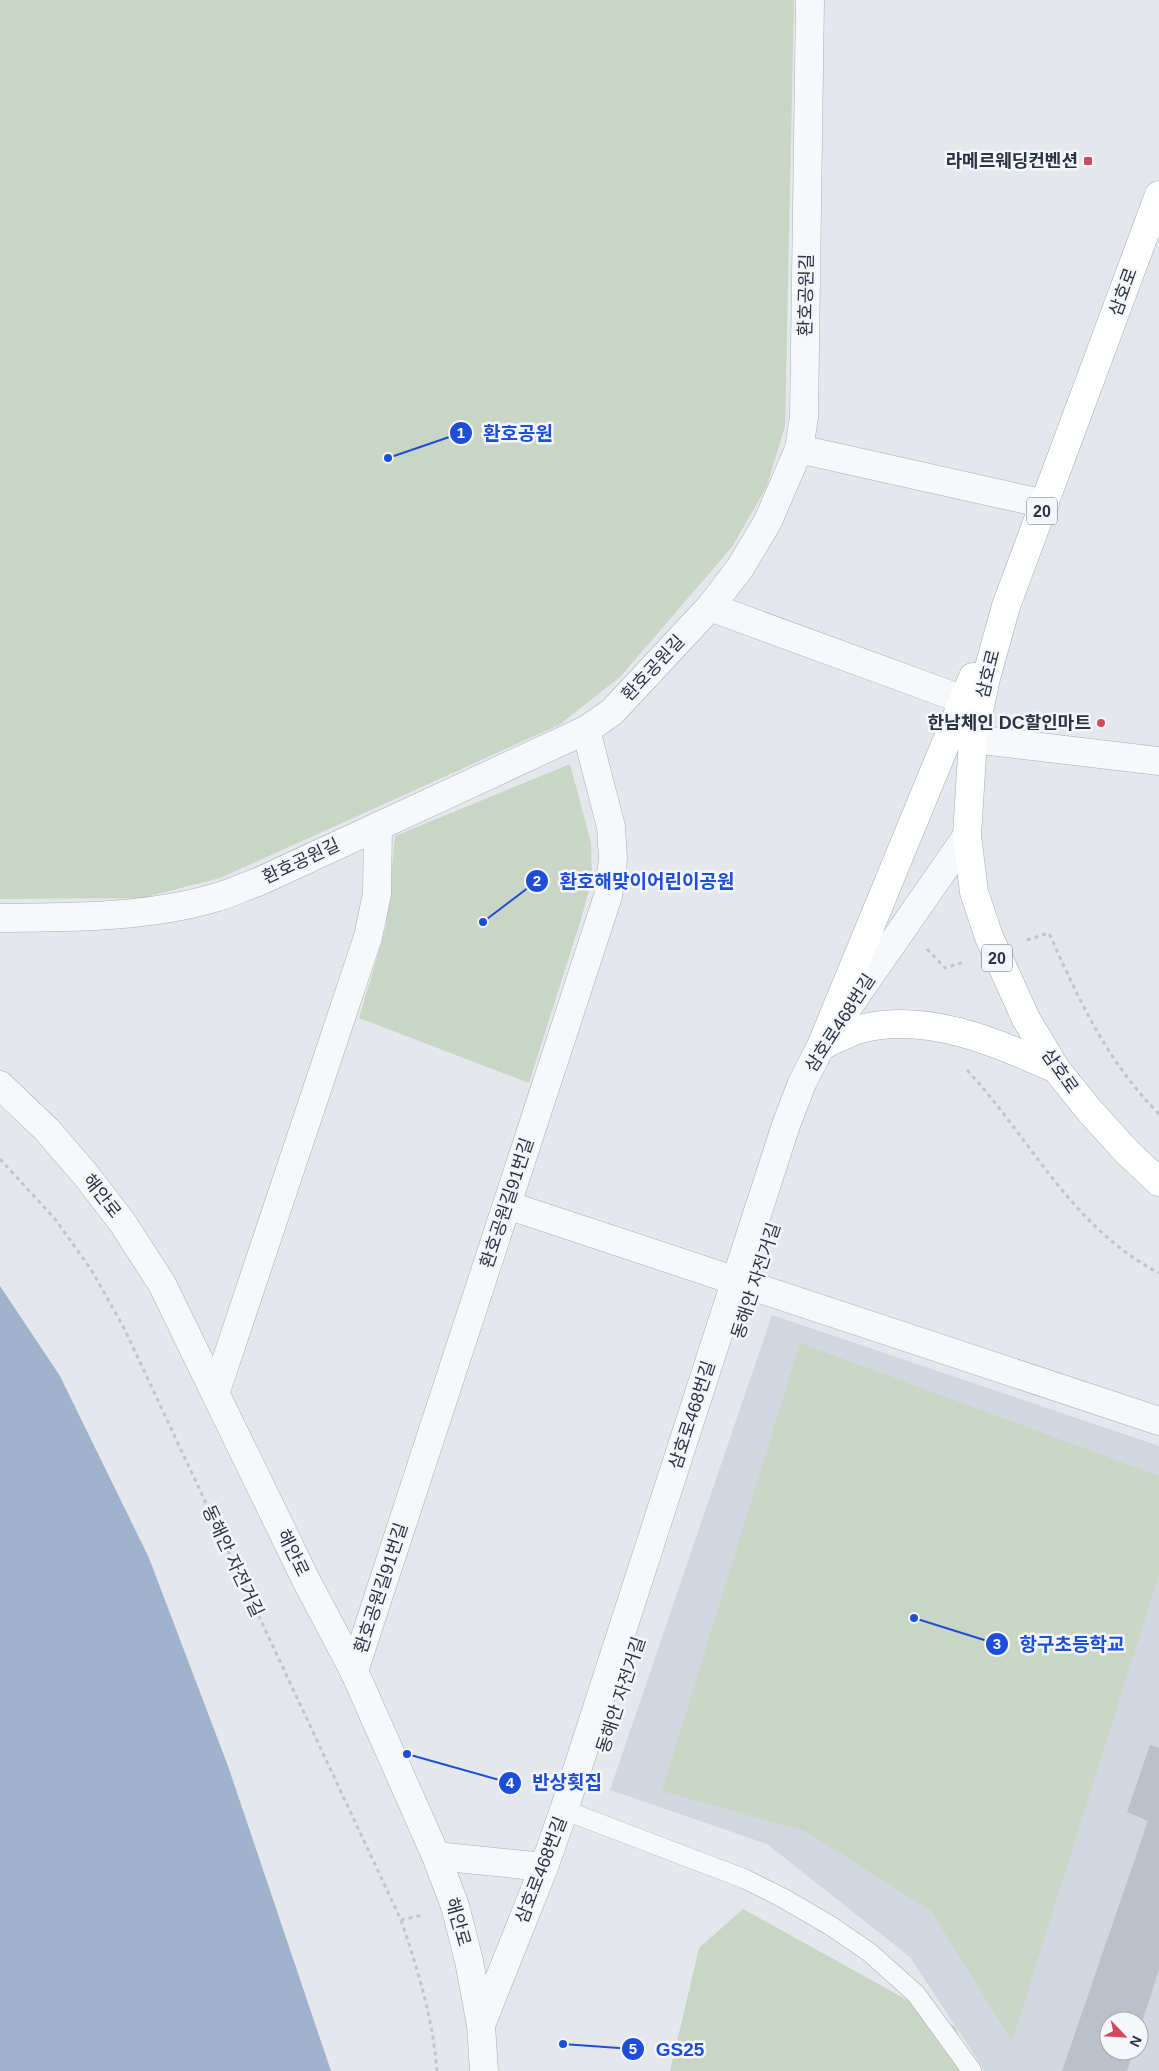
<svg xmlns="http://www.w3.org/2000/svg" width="1159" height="2071" viewBox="0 0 1159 2071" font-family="Helvetica,'Noto Sans KR',sans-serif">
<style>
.built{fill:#d2d6de;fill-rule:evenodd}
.green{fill:#c9d6c5}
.water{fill:#9fb4cc}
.building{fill:#bbc0ca}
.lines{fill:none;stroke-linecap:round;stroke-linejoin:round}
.service-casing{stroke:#a9aeb7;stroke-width:20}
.minor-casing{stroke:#a9aeb7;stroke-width:29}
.tertiary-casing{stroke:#a9aeb7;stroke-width:29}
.primary-casing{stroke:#a3abb8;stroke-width:29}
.path{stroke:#c2c5cb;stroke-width:3;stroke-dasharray:4 4;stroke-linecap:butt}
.service{stroke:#f7f8fa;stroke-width:19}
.minor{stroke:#f7f8fa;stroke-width:28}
.tertiary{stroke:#f7f8fa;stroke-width:28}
.primary{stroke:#fff;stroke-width:28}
.poi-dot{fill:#d1495b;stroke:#f4f6f9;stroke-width:2}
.labels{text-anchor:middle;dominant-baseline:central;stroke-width:5;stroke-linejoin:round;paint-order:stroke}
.shield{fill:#f4f6f9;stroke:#676e7b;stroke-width:1}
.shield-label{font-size:16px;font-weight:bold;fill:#2b3445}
.poi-label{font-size:18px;font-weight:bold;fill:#2b3445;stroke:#f4f6f9;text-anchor:end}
.street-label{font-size:18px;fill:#2b3445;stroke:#f4f6f9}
.leader{fill:none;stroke:#1d4ed8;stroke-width:2}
.callout-dot{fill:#1d4ed8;stroke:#f4f6f9;stroke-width:2}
.mark-label{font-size:15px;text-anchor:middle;font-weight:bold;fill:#fff}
.callout-label{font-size:19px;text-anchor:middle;font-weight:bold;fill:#1d4ed8;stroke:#f4f6f9;stroke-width:5;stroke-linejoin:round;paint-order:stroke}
</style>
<rect width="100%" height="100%" fill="#e4e7ec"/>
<path class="built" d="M 772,1315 L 1159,1446 L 1159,2071 L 985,2071 L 910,1957 L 767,1844 L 610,1790 ZM 1109,2021 L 1139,2021 L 1139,2051 L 1109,2051 Z"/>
<path class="green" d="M 0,0 L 794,0 L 785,427 L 766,488 L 732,547 L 620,677 L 559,725 L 220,878 L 142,898 L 0,899 Z
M 570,764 L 591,843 L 592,878 L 582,916 L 529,1083 L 359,1018 L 386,927 L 395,836 Z
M 800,1343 L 1159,1476 L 1159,1574 L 1012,2041 L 931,1911 L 805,1831 L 662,1791 Z
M 743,1909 L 956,2027 L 969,2071 L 670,2071 L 699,1948 Z"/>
<path class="water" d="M 0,1286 L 60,1376 L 149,1558 L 228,1766 L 331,2071 L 0,2071 Z"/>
<path class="building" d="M 1150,1745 L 1159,1748 L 1159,1969 L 1139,2032 L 1139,2021 L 1109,2021 L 1109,2051 L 1134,2051 L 1127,2071 L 1062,2071 L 1148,1821 L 1127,1812 Z"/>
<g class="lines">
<defs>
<path id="service" d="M 564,1810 L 745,1879 L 783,1898 L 831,1926 L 869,1952 L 916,1994 L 972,2071"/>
<path id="minor" d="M 799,449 L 1045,504
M 710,607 L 964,700
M 973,739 L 1159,761
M 0,918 C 72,917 145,918 214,898 C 229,894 243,887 258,882 L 586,730 L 612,712 L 710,607 L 740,568 L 768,521 L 799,449 L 804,417 L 810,0
M 507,1205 L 1159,1421
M 216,1391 L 368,937 L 377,894 L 378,826
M 354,1671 L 608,896 L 613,859 L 611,827 L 586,730
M 436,1856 L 544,1867
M 481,2025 L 544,1867 L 564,1810 L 786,1125 L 802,1083 L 821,1046 L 967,836"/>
<path id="tertiary" d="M 0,1085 L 47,1130 L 85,1174 L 122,1222 L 162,1284 L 306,1580 L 354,1671 L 436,1856 L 455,1906 L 469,1961 L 481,2025 L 484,2071"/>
<path id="primary" d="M 1159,195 L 1006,606 L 986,678 L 973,739 L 967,836 L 974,892 L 989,937 L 1026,1019 L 1056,1069 L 1089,1110 L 1127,1152 L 1159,1182
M 821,1046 L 973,677
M 821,1046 C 835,1040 850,1031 864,1028 C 930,1013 997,1043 1056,1069"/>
</defs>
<use href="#service" class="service-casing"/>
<use href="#minor" class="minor-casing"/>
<use href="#tertiary" class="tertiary-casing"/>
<use href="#primary" class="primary-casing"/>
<path class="path" d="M 1027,940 L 1049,933 C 1079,1000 1106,1060 1159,1114
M 927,949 L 945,968 L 964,962
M 967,1070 C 1031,1139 1072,1228 1159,1273
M 0,1159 L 56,1220 L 92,1271 L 124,1328 L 401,1920 L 423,1915
M 401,1920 C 418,1970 433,2019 437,2071"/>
<use href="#service" class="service"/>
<use href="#minor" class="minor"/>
<use href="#tertiary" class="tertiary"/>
<use href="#primary" class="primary"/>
</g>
<g class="poi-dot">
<rect x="1083" y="156" width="10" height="10" rx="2.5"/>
<circle cx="1101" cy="723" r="5"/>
</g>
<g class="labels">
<g class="shield">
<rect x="1027" y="497.5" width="30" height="27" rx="4"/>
<rect x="982" y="944.5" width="30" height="27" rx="4"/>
</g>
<g class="shield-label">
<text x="1042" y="511">20</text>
<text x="997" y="958">20</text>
</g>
<g class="poi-label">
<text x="1078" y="161">라메르웨딩컨벤션</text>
<text x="1091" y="723">한남체인 DC할인마트</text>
</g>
<g class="street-label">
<text transform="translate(1123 292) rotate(-70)">삼호로</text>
<text transform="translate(806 295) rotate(-89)">환호공원길</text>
<text transform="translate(653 668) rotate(-47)">환호공원길</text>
<text transform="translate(988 674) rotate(-76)">삼호로</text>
<text transform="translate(301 861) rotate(-25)">환호공원길</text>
<text transform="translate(840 1023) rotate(-57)">삼호로468번길</text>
<text transform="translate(1060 1071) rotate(55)">삼호로</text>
<text transform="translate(102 1196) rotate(52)">해안로</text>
<text transform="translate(507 1203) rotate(-72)">환호공원길91번길</text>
<text transform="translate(756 1281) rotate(-72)">동해안 자전거길</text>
<text transform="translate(692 1415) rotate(-72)">삼호로468번길</text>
<text transform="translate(293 1553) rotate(64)">해안로</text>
<text transform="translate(233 1561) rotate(65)">동해안 자전거길</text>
<text transform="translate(381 1588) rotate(-72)">환호공원길91번길</text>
<text transform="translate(621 1695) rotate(-72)">동해안 자전거길</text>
<text transform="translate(541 1870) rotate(-69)">삼호로468번길</text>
<text transform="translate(458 1922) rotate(74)">해안로</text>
</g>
</g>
<path class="leader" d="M388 458L461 433M483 922L537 881M914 1618L997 1644M407 1754L510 1783M563 2044L633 2049"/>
<g class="callout-dot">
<circle cx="388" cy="458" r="5"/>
<circle cx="483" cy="922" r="5"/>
<circle cx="914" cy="1618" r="5"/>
<circle cx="407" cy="1754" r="5"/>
<circle cx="563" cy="2044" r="5"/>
<circle cx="461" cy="433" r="12"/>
<circle cx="537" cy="881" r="12"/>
<circle cx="997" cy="1644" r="12"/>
<circle cx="510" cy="1783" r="12"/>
<circle cx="633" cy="2049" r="12"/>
</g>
<g class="mark-label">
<text x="461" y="438">1</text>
<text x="537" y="886">2</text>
<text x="997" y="1649">3</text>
<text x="510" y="1788">4</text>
<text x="633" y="2054">5</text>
</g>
<g class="callout-label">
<text x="518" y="440">환호공원</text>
<text x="647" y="888">환호해맞이어린이공원</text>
<text x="1072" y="1651">항구초등학교</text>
<text x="567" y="1789">반상횟집</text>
<text x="680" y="2056">GS25</text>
</g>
<g transform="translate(1124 2036) rotate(115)"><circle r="24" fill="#f4f6f9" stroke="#a4a8b1"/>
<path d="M0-4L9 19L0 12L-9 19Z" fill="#d1495b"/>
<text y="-8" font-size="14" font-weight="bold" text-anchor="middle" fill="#2b3445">N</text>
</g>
</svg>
